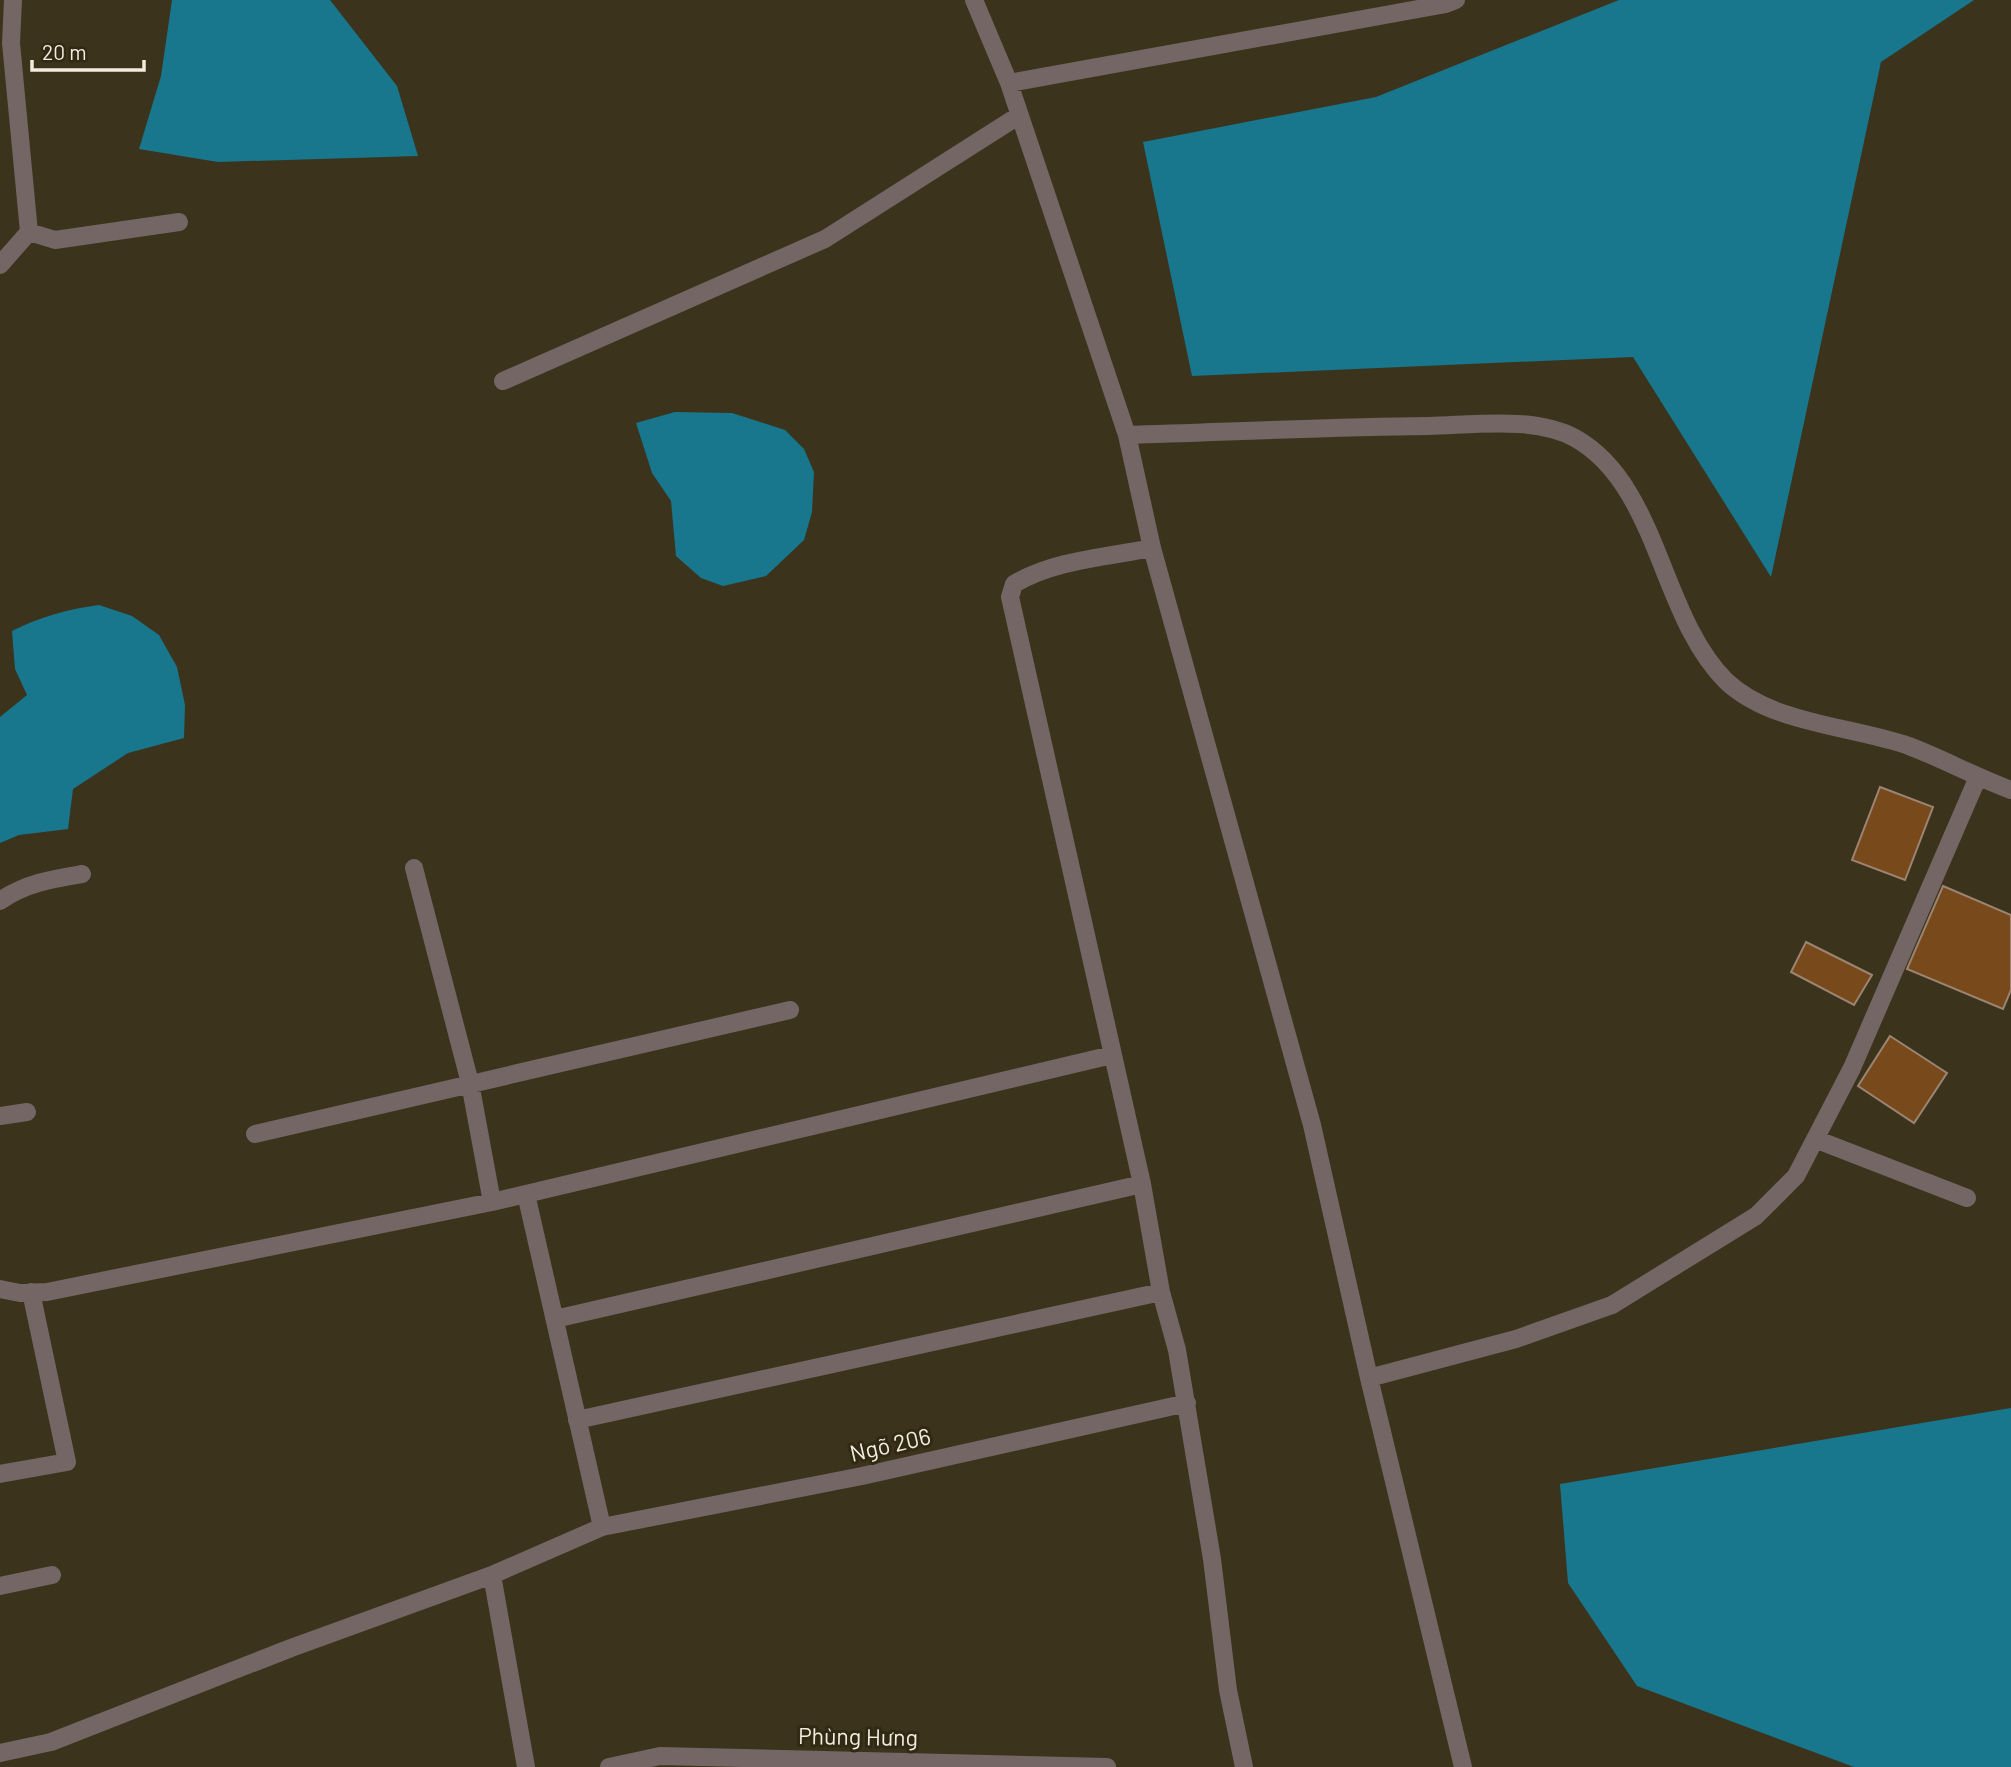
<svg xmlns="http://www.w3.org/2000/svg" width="2011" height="1767" viewBox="0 0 2011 1767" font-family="Barlow,sans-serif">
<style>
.water{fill:#18778c}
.building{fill:#78491b;stroke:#9b8572;stroke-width:2}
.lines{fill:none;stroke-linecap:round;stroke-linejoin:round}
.minor{stroke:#736664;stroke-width:18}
.tertiary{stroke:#736664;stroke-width:18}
.labels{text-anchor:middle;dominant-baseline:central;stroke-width:6;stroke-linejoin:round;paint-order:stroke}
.street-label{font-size:23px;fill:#f2eddf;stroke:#312913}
</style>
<rect width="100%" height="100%" fill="#3c331c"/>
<path class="water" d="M 172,0 L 330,0 L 397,86 L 418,156 L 218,162 L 139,149 L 161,76 Z
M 1619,0 L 1974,0 L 1881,62 L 1771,577 L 1633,357 L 1192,376 L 1143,142 L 1376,97 Z
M 675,412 L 732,413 L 785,430 L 804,449 L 814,472 L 812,512 L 804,540 L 766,576 L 723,586 L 701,578 L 676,556 L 671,501 L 652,473 L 636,423 Z
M 99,605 L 132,616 L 159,635 L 177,667 L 185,705 L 184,738 L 128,753 L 73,789 L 68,829 L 19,835 L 0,843 L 0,717 L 27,695 L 15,669 L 12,631 C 40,617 68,609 99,605 Z
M 2011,1408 L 2011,1767 L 1854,1767 L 1637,1686 L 1568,1583 L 1560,1484 Z"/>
<path class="building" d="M 1880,787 L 1933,807 L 1905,880 L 1852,860 Z
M 1943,886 L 2011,915 L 2011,990 L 2003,1009 L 1907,969 Z
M 1806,942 L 1872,975 L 1854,1005 L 1791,972 Z
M 1890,1036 L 1947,1073 L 1914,1123 L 1858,1086 Z"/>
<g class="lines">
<path class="minor" d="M 974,0 L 1009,83 L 1127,435 L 1152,548 L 1312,1125 L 1369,1378 L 1463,1767
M 1009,83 L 1446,4 L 1456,0
M 29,232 L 55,240 L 179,222
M 0,265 L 29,232 L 11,43 L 13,0
M 503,381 L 825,239 L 1018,116
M 1127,435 C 1228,432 1328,427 1429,426 C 1473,425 1535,416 1575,438 C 1659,485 1660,616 1726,681 C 1771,724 1852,726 1909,746 C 1943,759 1976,777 2011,790
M 1152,548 C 1107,557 1054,560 1014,584 L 1010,597 L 1142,1184 L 1161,1292 L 1177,1350 L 1212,1559 L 1228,1690 L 1244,1767
M 414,868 L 470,1083 L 492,1202 L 526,1194 L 602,1527 L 492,1575 L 526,1767
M 0,901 C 25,883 52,879 82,874
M 0,1116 L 27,1112
M 255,1134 L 790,1010
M 1815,1139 L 1967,1198
M 526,1194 L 1112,1055
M 0,1289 L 20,1293 L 47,1292 L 492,1202
M 555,1319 L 1142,1184
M 1369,1378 L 1516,1339 L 1612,1305 L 1756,1216 L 1796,1176 L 1852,1068 L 1978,777
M 577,1420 L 1161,1292
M 0,1474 L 67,1462 L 31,1292
M 602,1527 L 862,1476 L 1187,1403
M 0,1586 L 52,1575
M 0,1753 L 51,1742 L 291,1648 L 492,1575"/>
<path class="tertiary" d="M 609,1767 L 660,1756 L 1107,1767"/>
</g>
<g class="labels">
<g class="street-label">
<text transform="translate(890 1444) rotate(-13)">Ngõ 206</text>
<text transform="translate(858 1736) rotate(1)">Phùng Hưng</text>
</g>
</g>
<path d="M32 60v10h112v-10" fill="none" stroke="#f2eddf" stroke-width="3.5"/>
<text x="42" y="60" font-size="21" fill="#f2eddf" stroke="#312913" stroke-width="5" paint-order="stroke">20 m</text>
</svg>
